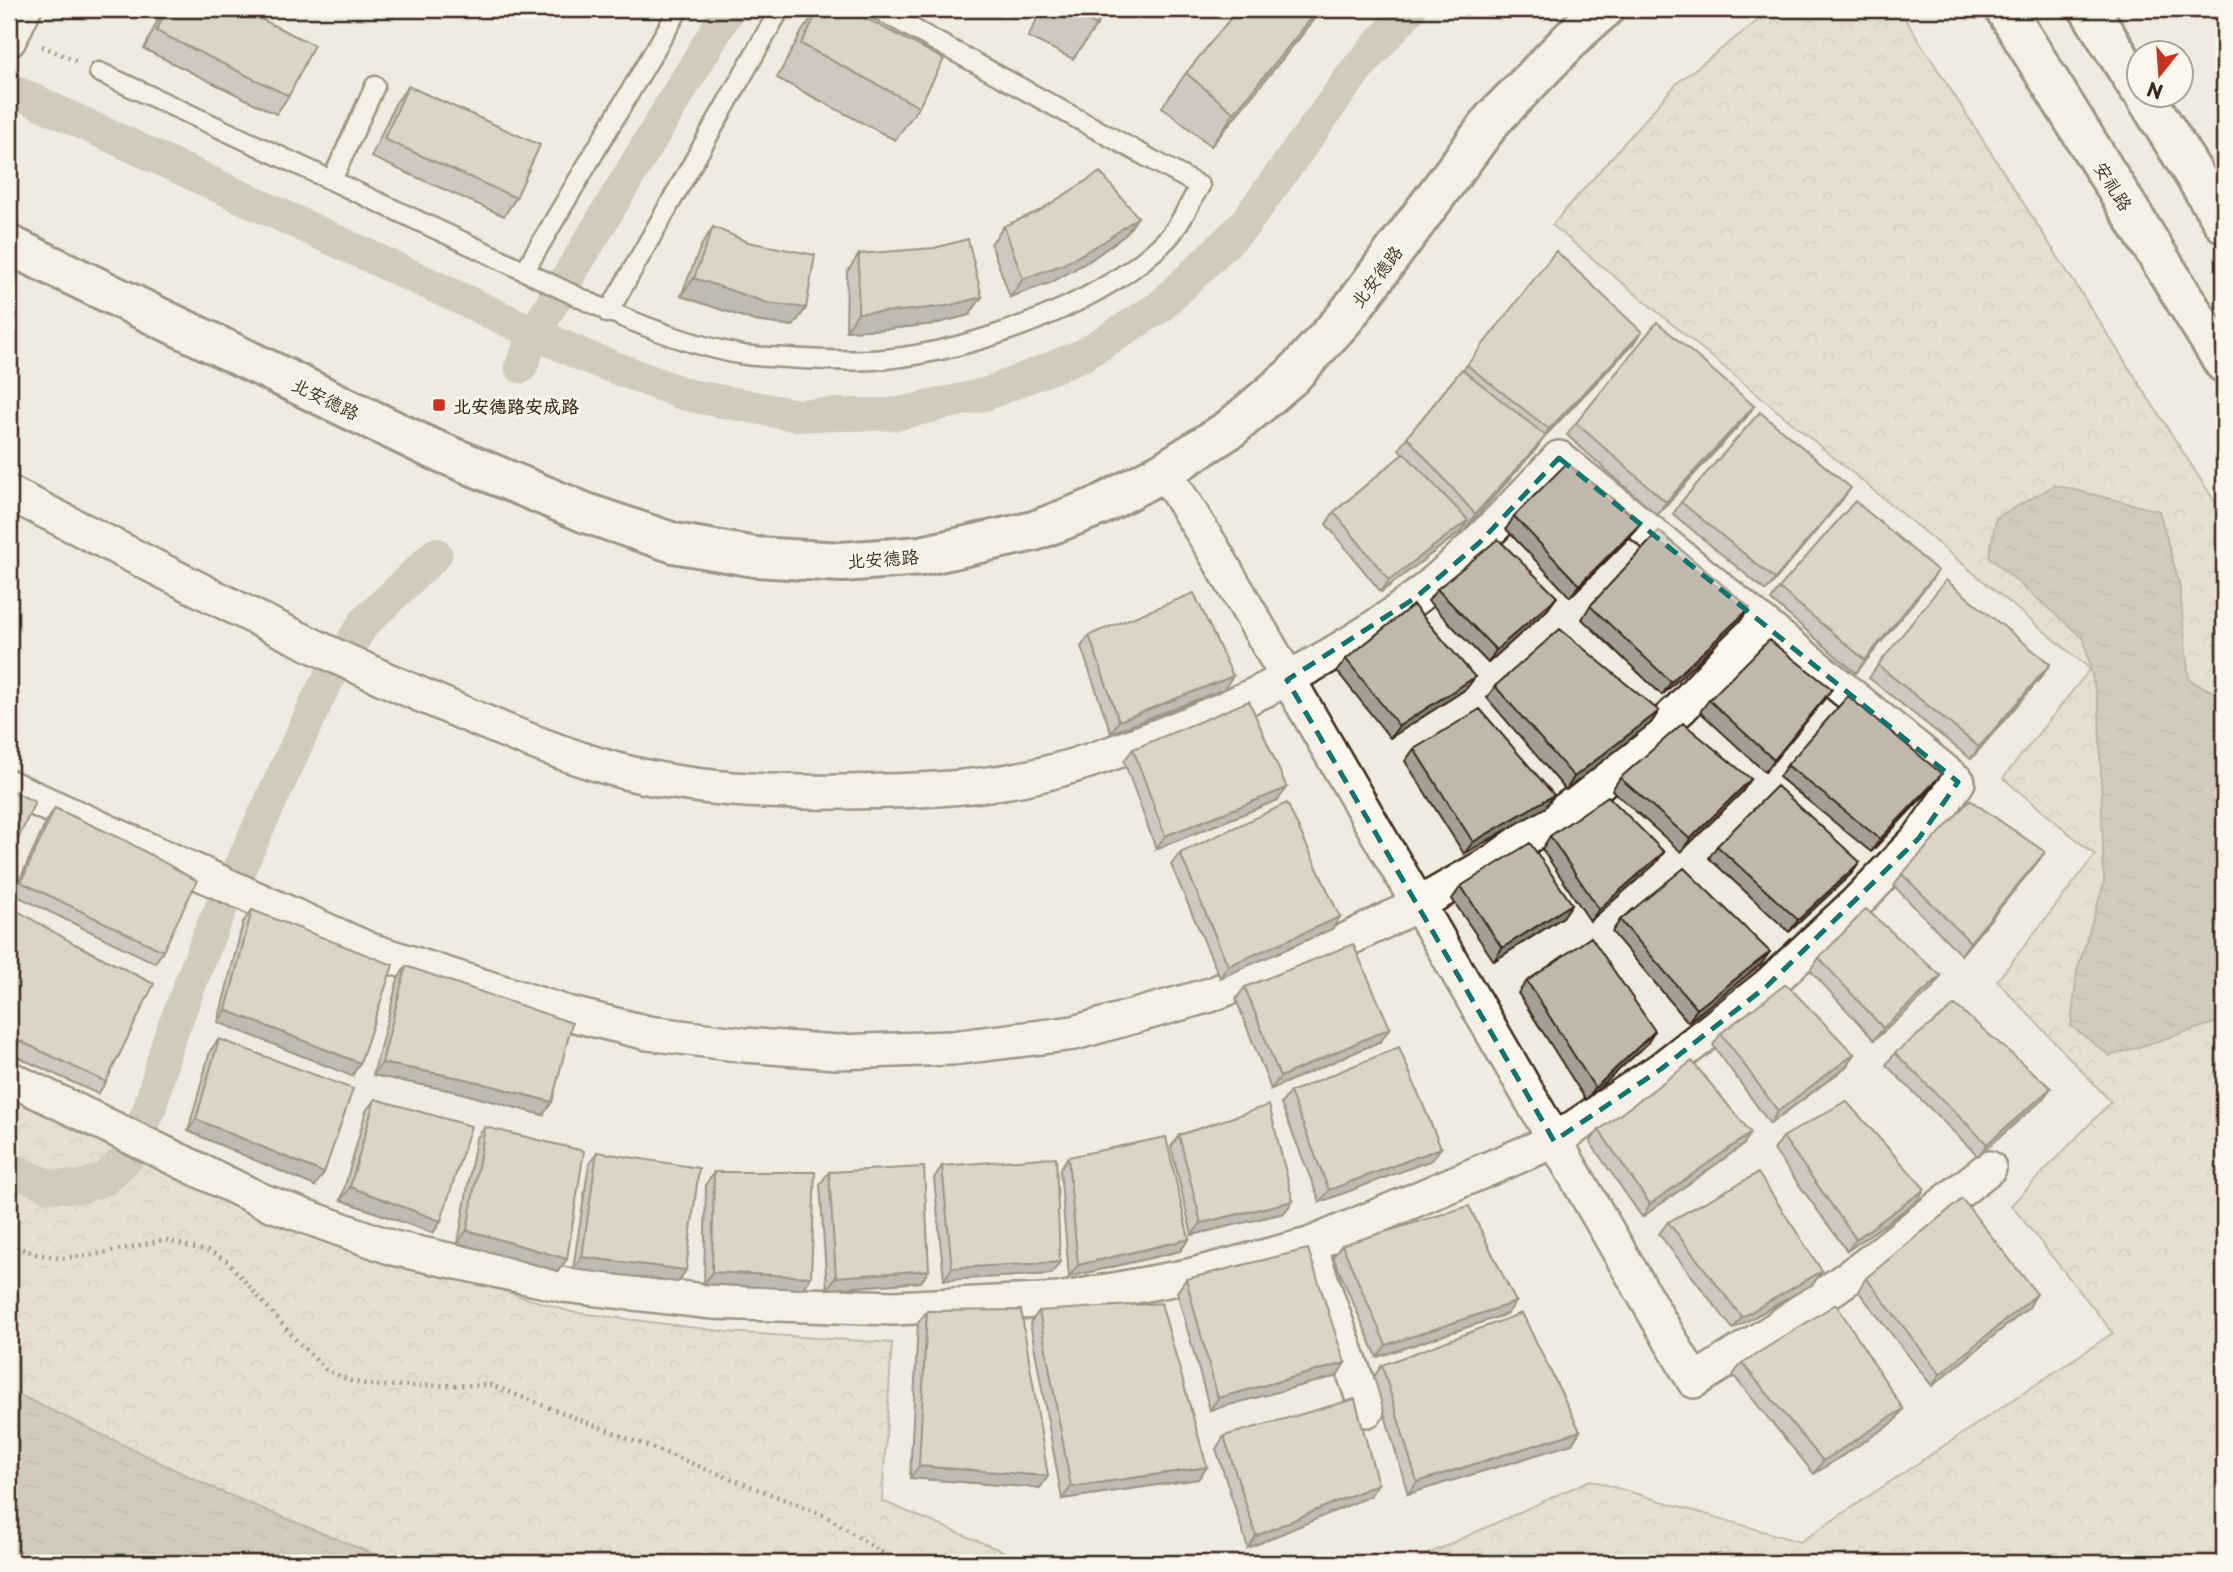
<svg xmlns="http://www.w3.org/2000/svg" width="2233" height="1572" viewBox="0 0 2233 1572" font-family="'Playpen Sans','LXGW WenKai TC',sans-serif">
<style>
.park{fill:url(#park-crowns);stroke:#887c70;stroke-width:2}
.water{fill:url(#water-ripples);stroke:#7f7367;stroke-width:2}
.lines{fill:none;stroke-linecap:round;stroke-linejoin:round}
.canal{stroke:#aca397;stroke-width:33}
.service-casing{stroke:#3b2a1e;stroke-width:23}
.minor-casing{stroke:#3b2a1e;stroke-width:38}
.tertiary-casing{stroke:#3b2a1e;stroke-width:44}
.path{stroke:#3b2a1e;stroke-width:4.5;stroke-dasharray:2 5;stroke-linecap:butt}
.service{stroke:#fbf7ec;stroke-width:18}
.minor{stroke:#fbf7ec;stroke-width:33}
.tertiary{stroke:#fbf7ec;stroke-width:38}
.wall{fill:#a59e95;stroke:#3b2a1e;stroke-width:2}
.shaded-wall{fill:#868179;stroke:#3b2a1e;stroke-width:2}
.building{fill:#c0b8ad;stroke:#3b2a1e;stroke-width:2}
.marked{fill:none;stroke:#0f766e;stroke-width:5;stroke-dasharray:14 9;stroke-linejoin:round}
.poi-dot{fill:#c8321e;stroke:#fbf7ec;stroke-width:2.5}
.labels{text-anchor:middle;dominant-baseline:central;stroke-width:5;stroke-linejoin:round;paint-order:stroke}
.street-label{font-size:18px;fill:#3b2a1e;stroke:#fbf7ec}
.poi-label{font-size:18px;font-weight:bold;fill:#3b2a1e;stroke:#fbf7ec;text-anchor:start}
</style>
<defs>
<pattern id="park-crowns" width="20" height="18" patternUnits="userSpaceOnUse" patternTransform="scale(1.75)"><rect width="20" height="18" fill="#d5cec3"/><path d="M2 6a3 3 0 1 1 6 0M12 15a3 3 0 1 1 6 0" fill="none" stroke="#b8b1a7"/></pattern>
<pattern id="water-ripples" width="26" height="14" patternUnits="userSpaceOnUse" patternTransform="scale(1.75)"><rect width="26" height="14" fill="#aca397"/><path d="M2 4q2-2 4 0t4 0M15 11q2-2 4 0t4 0" fill="none" stroke="#8d857b"/></pattern>
</defs>
<rect width="100%" height="100%" fill="#f0ebe0"/>
<filter id="ink" filterUnits="userSpaceOnUse"><feTurbulence type="fractalNoise" baseFrequency=".0143" numOctaves="2"/><feDisplacementMap in="SourceGraphic" scale="14" xChannelSelector="R" yChannelSelector="G"/><feConvolveMatrix kernelMatrix="1 2 1 2 8 2 1 2 1" color-interpolation-filters="sRGB"/></filter>
<g filter="url(#ink)">
<path class="park" d="M 1773,9 L 1899,9 L 2224,516 L 2224,1563 L 1408,1563 L 1590,1480 L 1800,1542 L 2113,1333 L 2011,1205 L 2111,1102 L 1997,981 L 2095,855 L 2003,778 L 2090,669 L 1552,225 L 1677,83 Z
M 9,1085 L 398,1259 L 572,1312 L 728,1332 L 892,1343 L 882,1501 L 1031,1563 L 395,1563 L 219,1491 L 9,1390 Z"/>
<path class="water" d="M 2055,485 L 2159,511 L 2179,583 L 2189,680 L 2224,697 L 2224,1020 L 2110,1056 L 2071,1026 L 2077,971 L 2104,883 L 2099,708 L 2084,639 L 1989,557 L 1996,518 Z
M 9,1390 L 219,1491 L 395,1563 L 9,1563 Z"/>
<g class="lines">
<path class="canal" d="M 9,89 L 584,356 L 687,395 L 796,415 L 897,414 L 986,394 L 1083,355 L 1160,307 L 1244,225 L 1356,70 L 1410,9
M 521,367 L 535,332 L 729,9
M 9,1168 L 49,1186 L 81,1187 L 105,1179 L 129,1156 L 150,1107 L 168,1042 L 211,930 L 323,688 L 364,623 L 436,554"/>
<defs>
<path id="service" d="M 99,72 C 227,131 355,191 483,251 C 566,290 646,336 738,354 C 754,357 771,357 787,358 C 819,360 853,362 885,359 C 973,351 1106,303 1168,238 C 1181,224 1190,202 1200,186 L 877,9
M 332,180 L 375,86
M 525,270 L 679,9
M 608,313 L 780,9"/>
<path id="minor" d="M 9,40 L 24,9
M 1164,471 L 1213,549 L 1694,1381 L 1776,1329 L 1867,1264 L 1989,1168
M 9,493 C 145,561 279,633 419,694 C 479,720 540,747 603,766 C 680,789 762,793 842,792 C 905,791 968,790 1030,777 C 1072,768 1113,753 1153,738 C 1245,703 1340,657 1418,596 C 1470,554 1514,506 1559,458 L 1958,782 L 1919,838 L 1855,904 L 1767,986 L 1661,1069 L 1554,1141 L 1309,1245 L 1189,1276 L 1059,1300 L 894,1308 L 713,1302 L 564,1285 L 393,1248 L 263,1201 L 9,1078
M 9,787 L 370,950 L 567,1013 L 648,1033 L 745,1045 L 837,1052 L 952,1048 L 1074,1033 L 1210,995 L 1330,948 L 1417,905 L 1494,861 L 1589,793 L 1681,708 L 1761,622
M 1309,1245 L 1367,1410"/>
<path id="tertiary" d="M 2005,9 L 2224,363
M 2089,9 L 2138,87
M 2144,94 L 2224,223
M 9,245 L 426,446 L 586,513 L 674,543 L 755,557 L 842,562 L 921,556 L 1034,531 L 1099,506 L 1164,471 L 1230,429 L 1292,376 L 1344,319 L 1493,119 L 1580,30 L 1604,9"/>
</defs>
<use href="#service" class="service-casing"/>
<use href="#minor" class="minor-casing"/>
<use href="#tertiary" class="tertiary-casing"/>
<path class="path" d="M 42,46 L 78,62
M 9,1244 L 36,1254 L 61,1258 L 94,1255 L 164,1240 L 211,1252 L 227,1261 L 298,1342 L 325,1369 L 351,1381 L 377,1386 L 491,1385 L 824,1515 L 898,1563"/>
<use href="#service" class="service"/>
<use href="#minor" class="minor"/>
<use href="#tertiary" class="tertiary"/>
</g>
<path class="wall" d="M 163,9 L 240,9 L 289,96 L 276,114 L 144,49 Z
M 818,9 L 848,9 L 919,107 L 895,140 L 777,78 L 802,31 Z
M 1042,9 L 1105,9 L 1097,25 L 1073,59 L 1028,37 Z
M 1323,9 L 1211,146 L 1162,107 L 1186,73 Z
M 2209,9 L 2224,9 L 2224,32 Z
M 408,86 L 516,198 L 504,216 L 371,157 L 395,104 Z
M 1138,217 L 1125,235 L 1092,259 L 1052,282 L 1010,297 L 991,244 L 1004,226 Z
M 713,227 L 806,308 L 793,326 L 755,321 L 681,296 L 701,246 Z
M 859,254 L 969,315 L 934,324 L 888,329 L 846,331 L 847,272 Z
M 1633,344 L 1544,437 L 1537,448 L 1467,527 L 1465,525 L 1460,532 L 1381,592 L 1326,524 L 1334,512 L 1403,454 L 1399,449 L 1407,437 L 1467,365 Z
M 1754,406 L 1746,418 L 1657,515 L 1567,435 L 1576,423 Z
M 1842,500 L 1766,591 L 1673,514 L 1681,502 Z
M 1514,516 L 1633,534 L 1570,597 L 1506,529 Z
M 1929,583 L 1856,673 L 1771,600 L 1779,588 Z
M 1437,589 L 1548,609 L 1488,663 L 1428,601 Z
M 1590,606 L 1741,620 L 1662,695 L 1582,619 Z
M 1089,635 L 1224,689 L 1111,733 L 1081,647 Z
M 1346,659 L 1475,677 L 1466,689 L 1390,738 L 1337,671 Z
M 2050,664 L 2042,676 L 1971,759 L 1869,678 L 1878,665 Z
M 1495,686 L 1659,711 L 1651,723 L 1566,790 L 1487,698 Z
M 1709,700 L 1823,701 L 1765,772 L 1700,712 Z
M 1133,749 L 1278,800 L 1156,849 L 1124,761 Z
M 1414,749 L 1554,795 L 1546,807 L 1464,854 L 1405,761 Z
M 1787,765 L 1933,786 L 1871,852 L 1779,777 Z
M 1620,778 L 1751,779 L 1742,792 L 1681,852 L 1612,790 Z
M 55,808 L 163,951 L 155,963 L 13,894 L 47,820 Z
M 1550,836 L 1664,852 L 1655,864 L 1590,921 L 1542,849 Z
M 1717,846 L 1860,862 L 1851,874 L 1789,932 L 1709,858 Z
M 2045,852 L 2036,864 L 1961,955 L 1894,886 L 1902,874 Z
M 1180,853 L 1332,929 L 1220,978 L 1171,865 Z
M 1461,886 L 1572,904 L 1563,917 L 1494,961 L 1452,899 Z
M 9,906 L 106,1082 L 98,1094 L 9,1053 Z
M 252,910 L 352,1076 L 218,1022 L 243,922 Z
M 1620,920 L 1761,964 L 1688,1022 L 1612,932 Z
M 1819,958 L 1933,988 L 1874,1040 L 1810,970 Z
M 406,966 L 543,1115 L 458,1092 L 373,1075 L 398,979 Z
M 1527,981 L 1647,1044 L 1586,1100 L 1518,993 Z
M 1245,987 L 1381,1041 L 1271,1089 L 1236,999 Z
M 1721,1033 L 1854,1054 L 1846,1067 L 1770,1124 L 1713,1045 Z
M 219,1039 L 315,1186 L 188,1131 L 210,1051 Z
M 1895,1053 L 2042,1100 L 1978,1156 L 1886,1065 Z
M 1290,1092 L 1432,1160 L 1320,1202 L 1281,1104 Z
M 375,1099 L 441,1221 L 433,1233 L 341,1200 L 366,1111 Z
M 485,1127 L 567,1259 L 558,1271 L 458,1243 L 476,1139 Z
M 1599,1130 L 1743,1145 L 1642,1217 L 1590,1142 Z
M 1179,1135 L 1293,1201 L 1284,1213 L 1192,1235 L 1171,1147 Z
M 1783,1137 L 1917,1201 L 1847,1251 L 1774,1150 Z
M 597,1152 L 686,1270 L 678,1282 L 573,1269 L 589,1164 Z
M 1068,1157 L 1189,1239 L 1180,1251 L 1069,1277 L 1060,1169 Z
M 942,1166 L 1060,1262 L 1051,1274 L 944,1280 L 934,1178 Z
M 714,1172 L 802,1289 L 704,1284 L 706,1184 Z
M 829,1172 L 929,1270 L 921,1282 L 827,1289 L 820,1184 Z
M 1668,1222 L 1822,1271 L 1813,1284 L 1733,1329 L 1659,1234 Z
M 1342,1245 L 1516,1302 L 1507,1314 L 1377,1357 L 1333,1257 Z
M 1866,1278 L 2029,1307 L 1932,1386 L 1858,1291 Z
M 1186,1279 L 1337,1376 L 1210,1410 L 1177,1292 Z
M 927,1311 L 1048,1476 L 1040,1488 L 910,1478 L 918,1323 Z
M 1039,1311 L 1207,1467 L 1198,1479 L 1062,1499 L 1030,1323 Z
M 1742,1363 L 1903,1409 L 1894,1422 L 1814,1474 L 1733,1375 Z
M 1382,1365 L 1580,1431 L 1572,1444 L 1408,1494 L 1374,1377 Z
M 1224,1436 L 1370,1496 L 1248,1548 L 1216,1449 Z"/>
<path class="shaded-wall" d="M 1319,9 L 1323,9 L 1211,146 L 1234,113 Z
M 1138,217 L 1125,235 L 1092,259 L 1052,282 L 1010,297 L 1023,279 Z
M 694,278 L 806,308 L 793,326 L 755,321 L 681,296 Z
M 982,297 L 969,315 L 934,324 L 888,329 L 846,331 L 858,313 Z
M 1642,332 L 1633,344 L 1544,437 L 1537,448 L 1467,527 L 1475,514 L 1541,441 L 1549,429 Z
M 1754,406 L 1746,418 L 1657,515 L 1666,502 Z
M 1851,488 L 1842,500 L 1766,591 L 1775,579 Z
M 1468,520 L 1460,532 L 1381,592 L 1389,580 Z
M 1642,522 L 1633,534 L 1570,597 L 1579,585 Z
M 1938,571 L 1929,583 L 1856,673 L 1865,660 Z
M 1557,597 L 1548,609 L 1488,663 L 1496,650 Z
M 1750,608 L 1741,620 L 1662,695 L 1671,682 Z
M 2050,664 L 2042,676 L 1971,759 L 1979,747 Z
M 1233,676 L 1224,689 L 1111,733 L 1119,721 Z
M 1475,677 L 1466,689 L 1390,738 L 1399,726 Z
M 1832,689 L 1823,701 L 1765,772 L 1774,760 Z
M 1659,711 L 1651,723 L 1566,790 L 1574,777 Z
M 1942,774 L 1933,786 L 1871,852 L 1880,839 Z
M 1751,779 L 1742,792 L 1681,852 L 1690,839 Z
M 1287,788 L 1278,800 L 1156,849 L 1165,836 Z
M 1554,795 L 1546,807 L 1464,854 L 1473,842 Z
M 1664,852 L 1655,864 L 1590,921 L 1599,909 Z
M 2045,852 L 2036,864 L 1961,955 L 1970,942 Z
M 1860,862 L 1851,874 L 1789,932 L 1798,920 Z
M 1572,904 L 1563,917 L 1494,961 L 1502,948 Z
M 1340,917 L 1332,929 L 1220,978 L 1228,966 Z
M 1770,952 L 1761,964 L 1688,1022 L 1697,1009 Z
M 1941,976 L 1933,988 L 1874,1040 L 1883,1028 Z
M 226,1010 L 360,1063 L 352,1076 L 218,1022 Z
M 1390,1028 L 1381,1041 L 1271,1089 L 1280,1077 Z
M 1655,1031 L 1647,1044 L 1586,1100 L 1595,1088 Z
M 1854,1054 L 1846,1067 L 1770,1124 L 1778,1111 Z
M 382,1063 L 466,1079 L 552,1102 L 543,1115 L 458,1092 L 373,1075 Z
M 2051,1088 L 2042,1100 L 1978,1156 L 1987,1144 Z
M 196,1119 L 324,1173 L 315,1186 L 188,1131 Z
M 1751,1133 L 1743,1145 L 1642,1217 L 1650,1204 Z
M 1441,1148 L 1432,1160 L 1320,1202 L 1329,1190 Z
M 350,1187 L 441,1221 L 433,1233 L 341,1200 Z
M 1925,1189 L 1917,1201 L 1847,1251 L 1856,1239 Z
M 1293,1201 L 1284,1213 L 1192,1235 L 1201,1223 Z
M 467,1230 L 567,1259 L 558,1271 L 458,1243 Z
M 1189,1239 L 1180,1251 L 1069,1277 L 1078,1265 Z
M 582,1257 L 686,1270 L 678,1282 L 573,1269 Z
M 1060,1262 L 1051,1274 L 944,1280 L 952,1268 Z
M 929,1270 L 921,1282 L 827,1289 L 836,1277 Z
M 1822,1271 L 1813,1284 L 1733,1329 L 1742,1317 Z
M 712,1272 L 811,1277 L 802,1289 L 704,1284 Z
M 2037,1294 L 2029,1307 L 1932,1386 L 1940,1374 Z
M 1516,1302 L 1507,1314 L 1377,1357 L 1386,1345 Z
M 1345,1363 L 1337,1376 L 1210,1410 L 1218,1398 Z
M 1903,1409 L 1894,1422 L 1814,1474 L 1823,1461 Z
M 1580,1431 L 1572,1444 L 1408,1494 L 1417,1482 Z
M 919,1466 L 1048,1476 L 1040,1488 L 910,1478 Z
M 1207,1467 L 1198,1479 L 1062,1499 L 1071,1487 Z
M 1378,1484 L 1370,1496 L 1248,1548 L 1256,1536 Z"/>
<path class="building" d="M 167,9 L 240,9 L 314,45 L 289,96 L 156,31 Z
M 819,9 L 848,9 L 944,59 L 919,107 L 801,44 Z
M 1062,9 L 1105,9 L 1097,25 Z
M 1238,9 L 1319,9 L 1234,113 L 1186,73 Z
M 408,86 L 540,145 L 516,198 L 384,139 Z
M 1100,172 L 1138,217 L 1105,241 L 1064,264 L 1023,279 L 1004,226 L 1039,211 Z
M 713,227 L 748,242 L 815,255 L 806,308 L 768,303 L 694,278 Z
M 968,239 L 982,297 L 947,306 L 901,311 L 858,313 L 859,254 L 934,248 Z
M 1556,251 L 1642,332 L 1549,429 L 1467,365 Z
M 1657,322 L 1754,406 L 1666,502 L 1576,423 Z
M 1462,369 L 1546,436 L 1475,514 L 1407,437 Z
M 1760,412 L 1851,488 L 1775,579 L 1681,502 Z
M 1404,453 L 1468,520 L 1389,580 L 1334,512 Z
M 1567,463 L 1642,522 L 1579,585 L 1514,516 Z
M 1855,501 L 1938,571 L 1865,660 L 1779,588 Z
M 1659,531 L 1750,608 L 1671,682 L 1590,606 Z
M 1498,539 L 1557,597 L 1496,650 L 1437,589 Z
M 1946,580 L 2050,664 L 1979,747 L 1878,665 Z
M 1194,593 L 1233,676 L 1119,721 L 1089,635 Z
M 1413,605 L 1475,677 L 1399,726 L 1346,659 Z
M 1560,629 L 1659,711 L 1574,777 L 1495,686 Z
M 1769,640 L 1832,689 L 1774,760 L 1709,700 Z
M 1848,696 L 1942,774 L 1880,839 L 1787,765 Z
M 1249,701 L 1287,788 L 1165,836 L 1133,749 Z
M 1480,709 L 1554,795 L 1473,842 L 1414,749 Z
M 1683,723 L 1751,779 L 1690,839 L 1620,778 Z
M 1777,786 L 1860,862 L 1798,920 L 1717,846 Z
M 9,789 L 35,802 L 9,859 Z
M 1608,796 L 1664,852 L 1599,909 L 1550,836 Z
M 1970,800 L 2045,852 L 1970,942 L 1902,874 Z
M 1287,803 L 1340,917 L 1228,966 L 1180,853 Z
M 55,808 L 124,840 L 197,881 L 163,951 L 21,882 Z
M 1530,843 L 1572,904 L 1502,948 L 1461,886 Z
M 1684,868 L 1770,952 L 1697,1009 L 1620,920 Z
M 9,906 L 75,944 L 154,984 L 106,1082 L 9,1036 Z
M 1866,909 L 1941,976 L 1883,1028 L 1819,958 Z
M 252,910 L 393,965 L 360,1063 L 226,1010 Z
M 1591,937 L 1655,1031 L 1595,1088 L 1527,981 Z
M 1353,944 L 1390,1028 L 1280,1077 L 1245,987 Z
M 406,966 L 572,1023 L 552,1102 L 466,1079 L 382,1063 Z
M 1786,984 L 1854,1054 L 1778,1111 L 1721,1033 Z
M 1955,1005 L 2051,1088 L 1987,1144 L 1895,1053 Z
M 219,1039 L 353,1089 L 324,1173 L 196,1119 Z
M 1399,1047 L 1441,1148 L 1329,1190 L 1290,1092 Z
M 1692,1061 L 1751,1133 L 1650,1204 L 1599,1130 Z
M 375,1099 L 471,1126 L 441,1221 L 350,1187 Z
M 1846,1101 L 1925,1189 L 1856,1239 L 1783,1137 Z
M 1269,1105 L 1293,1201 L 1201,1223 L 1179,1135 Z
M 485,1127 L 584,1151 L 567,1259 L 467,1230 Z
M 1166,1137 L 1189,1239 L 1078,1265 L 1068,1157 Z
M 597,1152 L 699,1168 L 686,1270 L 582,1257 Z
M 1056,1157 L 1060,1262 L 952,1268 L 942,1166 Z
M 924,1167 L 929,1270 L 836,1277 L 829,1172 Z
M 714,1172 L 815,1172 L 811,1277 L 712,1272 Z
M 1758,1173 L 1822,1271 L 1742,1317 L 1668,1222 Z
M 1962,1199 L 2037,1294 L 1940,1374 L 1866,1278 Z
M 1469,1206 L 1516,1302 L 1386,1345 L 1342,1245 Z
M 1308,1249 L 1345,1363 L 1218,1398 L 1186,1279 Z
M 1161,1303 L 1207,1467 L 1071,1487 L 1039,1311 Z
M 1836,1304 L 1903,1409 L 1823,1461 L 1742,1363 Z
M 1021,1310 L 1048,1476 L 919,1466 L 927,1311 Z
M 1522,1313 L 1580,1431 L 1417,1482 L 1382,1365 Z
M 1355,1399 L 1378,1484 L 1256,1536 L 1224,1436 Z"/>
</g>
<path d="M0 0H2233V1572H0ZM 1559,458 L 1958,782 L 1919,838 L 1767,986 L 1661,1069 L 1554,1141 L 1287,680 L 1415,598 L 1479,543 Z" fill="#f0ebe0" fill-opacity=".55" fill-rule="evenodd"/>
<path class="marked" d="M 1559,458 L 1958,782 L 1919,838 L 1767,986 L 1661,1069 L 1554,1141 L 1287,680 L 1415,598 L 1479,543 Z"/>
<rect class="poi-dot" x="432" y="398" width="14" height="14" rx="3.5"/>
<g class="labels">
<g class="street-label">
<text transform="translate(2114 186) rotate(58)">安礼路</text>
<text transform="translate(1376 276) rotate(-53)">北安德路</text>
<text transform="translate(326 398) rotate(26)">北安德路</text>
<text transform="translate(883 558) rotate(-4)">北安德路</text>
</g>
<g class="poi-label">
<text x="453" y="405">北安德路安成路</text>
</g>
</g>
<rect width="2233" height="1572" fill="none" stroke="#fbf7ec" stroke-width="35"/>
<rect x="18" y="18" width="2198" height="1537" fill="none" stroke="#3b2a1e" stroke-width="2.5" filter="url(#ink)"/>
<g transform="translate(2160 74) rotate(197)"><circle r="33" fill="#fbf7ec" stroke="#aea59a" stroke-width="2"/>
<path d="M0-5L12 26L0 18L-12 26Z" fill="#c8321e"/>
<text y="-10" font-size="19" font-weight="bold" text-anchor="middle" fill="#3b2a1e">N</text>
</g>
</svg>
